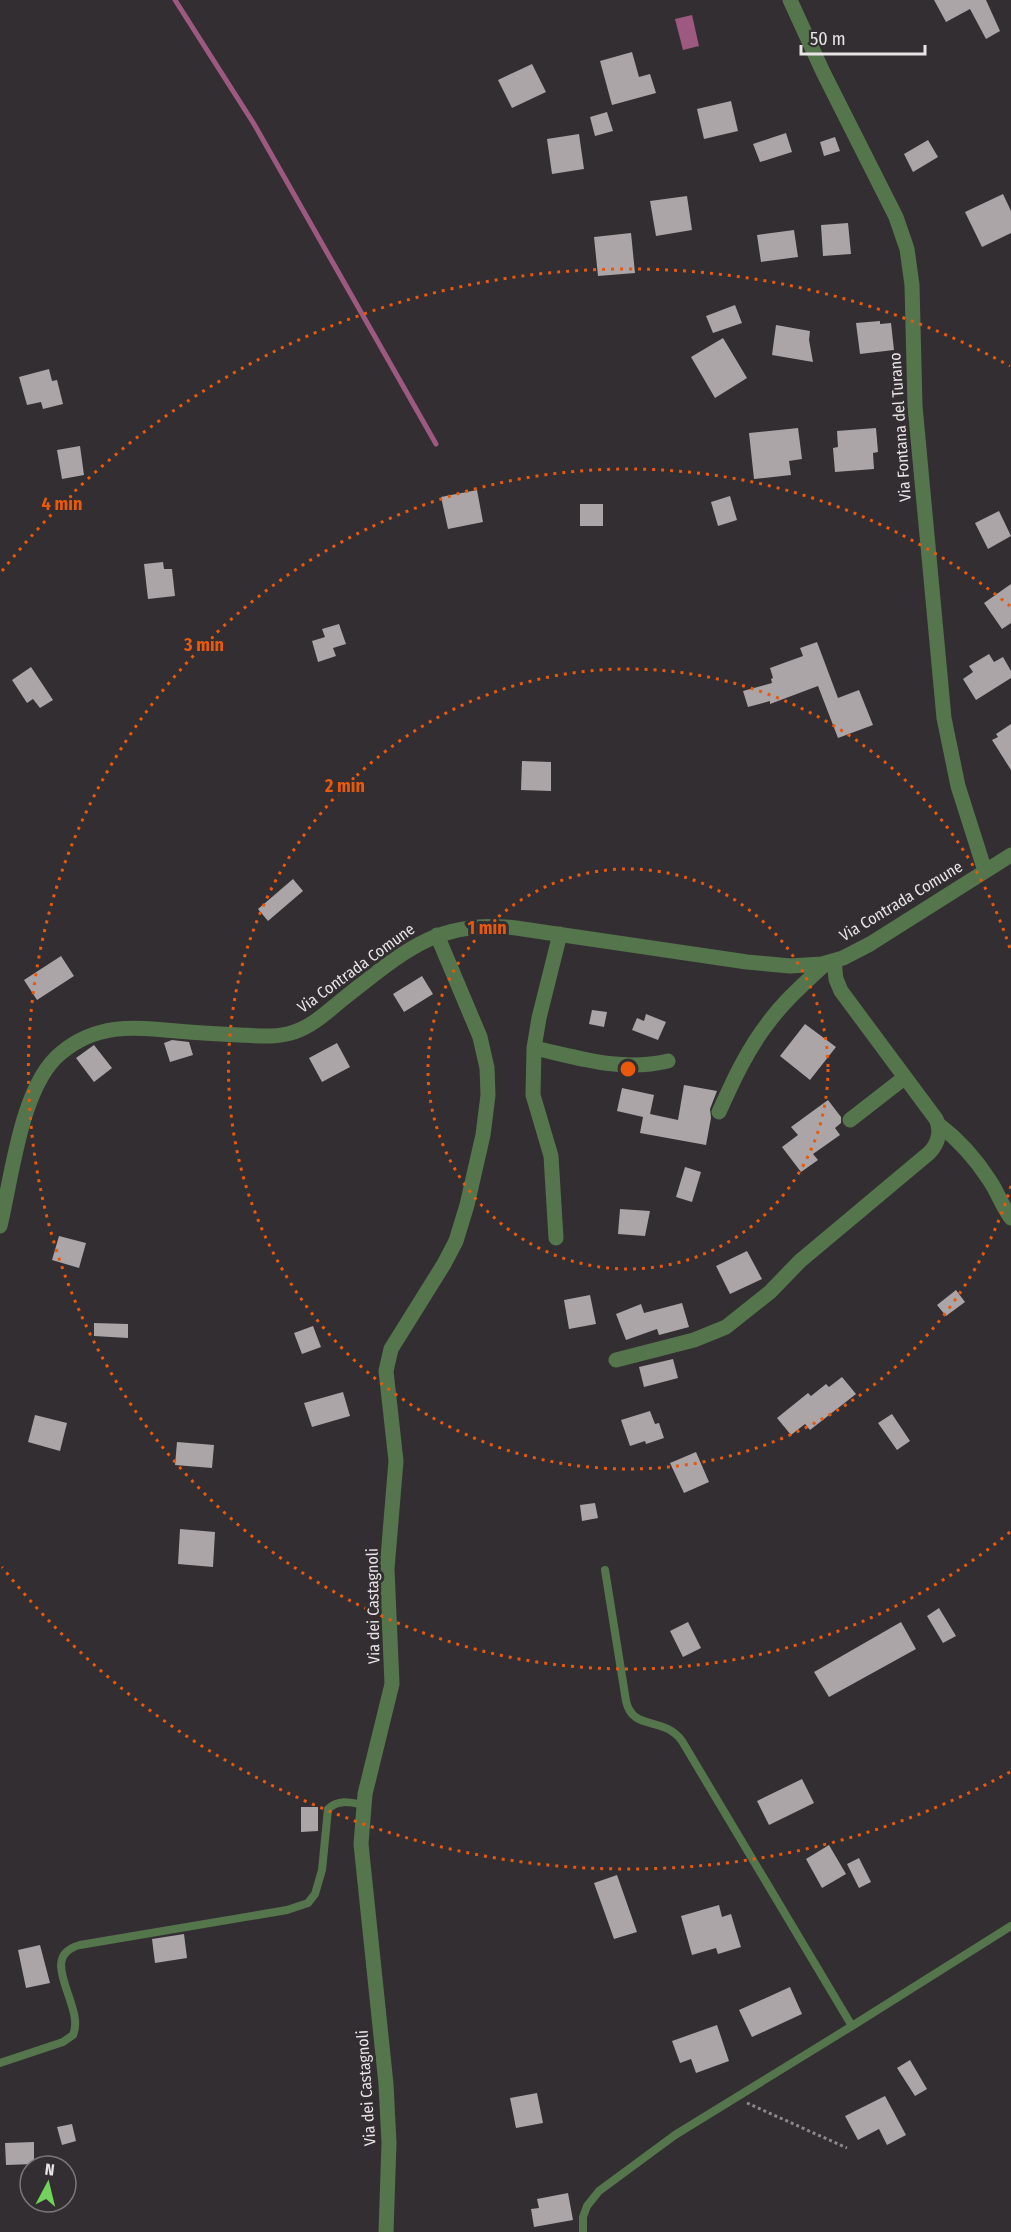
<svg xmlns="http://www.w3.org/2000/svg" width="1011" height="2232" viewBox="0 0 1011 2232" font-family="'Fira Sans Condensed',sans-serif">
<style>
.water{fill:#9e5980}
.lines{fill:none;stroke-linecap:round;stroke-linejoin:round}
.stream{stroke:#9e5980;stroke-width:5}
.building{fill:#aba5a8}
.path{stroke:#8c888b;stroke-width:3;stroke-dasharray:3 3;stroke-linecap:butt}
.service{stroke:#55764d;stroke-width:8}
.minor{stroke:#55764d;stroke-width:15}
.ring{fill:none;stroke:#e8590c;stroke-width:3;stroke-dasharray:3 6}
.labels{text-anchor:middle;dominant-baseline:central;stroke-width:6;stroke-linejoin:round;paint-order:stroke}
.street-label{font-size:16px;fill:#e7e4e6;stroke:#332e31}
.centre{fill:#e8590c;stroke:#332e31;stroke-width:3}
.ring-label{font-size:18px;text-anchor:middle;font-weight:bold;fill:#e8590c;stroke:#332e31;stroke-width:6;stroke-linejoin:round;paint-order:stroke}
</style>
<rect width="100%" height="100%" fill="#332e31"/>
<path class="water" d="M 692,15 L 699,46 L 683,50 L 675,19 Z"/>
<g class="lines">
<path class="stream" d="M 175,0 L 254,124 L 436,444"/>
</g>
<path class="building" d="M 934,0 L 986,0 L 1000,31 L 986,39 L 970,9 L 946,22 Z
M 632,52 L 639,77 L 650,74 L 656,93 L 612,105 L 600,61 Z
M 532,64 L 546,92 L 512,108 L 498,80 Z
M 731,101 L 738,131 L 704,139 L 697,109 Z
M 607,112 L 613,131 L 595,136 L 590,117 Z
M 786,133 L 792,152 L 760,162 L 753,144 Z
M 579,134 L 584,169 L 552,174 L 547,139 Z
M 835,137 L 840,151 L 824,156 L 820,142 Z
M 928,140 L 938,157 L 913,172 L 904,154 Z
M 1003,194 L 1011,211 L 1011,233 L 982,247 L 965,212 Z
M 687,196 L 692,230 L 656,236 L 650,201 Z
M 848,223 L 851,254 L 823,256 L 821,225 Z
M 794,230 L 798,257 L 761,262 L 757,235 Z
M 631,233 L 635,273 L 598,276 L 594,237 Z
M 735,305 L 742,323 L 713,333 L 706,316 Z
M 880,321 L 880,324 L 891,323 L 894,350 L 860,354 L 856,323 Z
M 776,325 L 810,331 L 809,340 L 813,362 L 772,355 Z
M 723,338 L 747,378 L 715,398 L 691,357 Z
M 49,369 L 52,381 L 57,380 L 63,404 L 43,409 L 41,402 L 27,405 L 19,377 Z
M 798,428 L 802,459 L 789,461 L 791,475 L 754,479 L 749,433 Z
M 876,428 L 878,452 L 873,453 L 874,469 L 835,472 L 833,448 L 838,447 L 837,431 Z
M 80,446 L 84,475 L 62,479 L 57,450 Z
M 477,490 L 483,522 L 448,529 L 441,497 Z
M 730,496 L 737,520 L 718,526 L 711,502 Z
M 580,504 L 603,504 L 603,526 L 580,526 Z
M 999,511 L 1011,536 L 988,549 L 975,523 Z
M 163,562 L 164,569 L 172,569 L 175,596 L 148,599 L 144,564 Z
M 1011,584 L 1011,623 L 1002,629 L 984,603 Z
M 339,624 L 346,644 L 333,648 L 336,656 L 318,662 L 312,641 L 325,637 L 322,629 Z
M 817,642 L 838,698 L 859,690 L 873,725 L 838,738 L 818,686 L 770,704 L 770,701 L 748,707 L 743,691 L 772,683 L 771,679 L 773,678 L 770,668 L 803,656 L 800,648 Z
M 989,654 L 994,662 L 1003,657 L 1011,671 L 1011,678 L 976,700 L 963,679 L 973,672 L 969,666 Z
M 31,667 L 53,700 L 40,708 L 33,699 L 27,703 L 12,680 Z
M 1011,724 L 1011,770 L 992,740 L 998,737 L 996,734 Z
M 522,761 L 551,762 L 551,791 L 521,790 Z
M 293,879 L 303,891 L 268,921 L 258,909 Z
M 61,956 L 74,976 L 37,1000 L 24,980 Z
M 422,976 L 433,994 L 404,1012 L 393,994 Z
M 592,1010 L 607,1012 L 604,1027 L 589,1024 Z
M 646,1014 L 666,1022 L 658,1040 L 632,1030 L 637,1018 L 644,1021 Z
M 805,1024 L 836,1047 L 810,1080 L 780,1056 Z
M 172,1040 L 189,1042 L 193,1055 L 170,1062 L 164,1043 Z
M 337,1043 L 350,1067 L 322,1082 L 309,1058 Z
M 94,1045 L 112,1068 L 94,1082 L 76,1058 Z
M 684,1085 L 717,1091 L 710,1109 L 711,1118 L 706,1145 L 640,1133 L 643,1117 L 617,1111 L 622,1088 L 654,1095 L 650,1114 L 678,1120 Z
M 828,1100 L 841,1117 L 841,1123 L 835,1128 L 840,1135 L 813,1154 L 818,1160 L 801,1172 L 782,1147 L 798,1135 L 791,1127 Z
M 685,1167 L 701,1172 L 692,1202 L 676,1197 Z
M 620,1209 L 650,1211 L 645,1236 L 618,1234 Z
M 59,1236 L 86,1243 L 79,1268 L 52,1260 Z
M 747,1251 L 762,1279 L 730,1294 L 716,1266 Z
M 956,1290 L 965,1302 L 946,1316 L 937,1305 Z
M 590,1295 L 596,1324 L 569,1329 L 564,1300 Z
M 682,1303 L 689,1327 L 659,1335 L 657,1329 L 626,1340 L 616,1314 L 641,1304 L 644,1313 Z
M 94,1323 L 128,1324 L 128,1338 L 94,1336 Z
M 313,1326 L 321,1347 L 302,1354 L 294,1333 Z
M 673,1359 L 678,1378 L 644,1387 L 639,1367 Z
M 842,1377 L 856,1394 L 810,1430 L 805,1424 L 791,1435 L 777,1418 L 808,1393 L 811,1396 L 826,1384 L 829,1387 Z
M 343,1392 L 350,1416 L 312,1427 L 304,1403 Z
M 650,1411 L 655,1424 L 659,1423 L 664,1438 L 646,1444 L 645,1441 L 630,1446 L 621,1420 Z
M 892,1414 L 910,1441 L 897,1450 L 878,1423 Z
M 35,1415 L 67,1423 L 60,1451 L 28,1442 Z
M 177,1442 L 214,1445 L 212,1468 L 175,1465 Z
M 696,1452 L 709,1482 L 684,1493 L 670,1463 Z
M 595,1503 L 598,1518 L 582,1521 L 580,1505 Z
M 180,1529 L 215,1532 L 213,1567 L 178,1564 Z
M 939,1608 L 956,1636 L 943,1643 L 927,1616 Z
M 688,1622 L 701,1648 L 683,1657 L 670,1631 Z
M 901,1622 L 916,1649 L 829,1697 L 814,1672 Z
M 802,1779 L 814,1803 L 769,1825 L 757,1801 Z
M 301,1807 L 318,1807 L 318,1831 L 301,1832 Z
M 829,1845 L 846,1874 L 822,1888 L 806,1859 Z
M 859,1858 L 871,1882 L 859,1888 L 847,1864 Z
M 617,1875 L 637,1932 L 614,1939 L 594,1883 Z
M 719,1905 L 722,1917 L 731,1914 L 741,1947 L 718,1954 L 716,1948 L 692,1955 L 681,1916 Z
M 184,1934 L 187,1958 L 155,1963 L 152,1939 Z
M 40,1945 L 50,1983 L 26,1988 L 18,1950 Z
M 790,1987 L 802,2014 L 752,2037 L 739,2010 Z
M 717,2025 L 729,2061 L 696,2073 L 691,2059 L 680,2063 L 672,2041 Z
M 910,2060 L 927,2089 L 915,2096 L 897,2068 Z
M 537,2093 L 543,2123 L 516,2128 L 510,2098 Z
M 885,2096 L 906,2135 L 887,2145 L 879,2129 L 858,2140 L 845,2116 Z
M 72,2124 L 76,2141 L 62,2145 L 57,2127 Z
M 34,2142 L 34,2164 L 6,2165 L 5,2143 Z
M 568,2193 L 573,2220 L 534,2227 L 531,2209 L 539,2208 L 537,2199 Z"/>
<g class="lines">
<path class="path" d="M 747,2103 L 847,2148"/>
<path class="service" d="M 852,2026 L 1011,1926
M 0,2063 L 63,2042 L 73,2035 C 86,2006 35,1957 80,1945 L 287,1910 L 308,1903 L 315,1894 L 322,1870 L 328,1809 C 338,1799 350,1802 364,1805
M 583,2232 L 583,2217 L 587,2206 L 599,2191 L 675,2135 L 852,2026 L 682,1741 C 663,1715 633,1732 626,1701 L 605,1570"/>
<path class="minor" d="M 790,0 L 823,72 L 896,217 L 907,249 L 912,285 L 915,406 L 944,718 L 958,786 L 985,871
M 560,934 L 539,1018 L 534,1048 C 580,1058 621,1072 668,1061
M 534,1048 L 533,1095 L 551,1156 L 556,1238
M 719,1112 C 733,1081 747,1050 768,1023 C 785,1000 806,982 826,963
M 850,1120 L 904,1078
M 938,1124 C 959,1140 976,1159 990,1181 C 998,1193 1002,1206 1011,1218
M 0,1226 C 12,1177 21,1085 61,1053 C 97,1023 133,1027 177,1031 C 198,1033 219,1034 240,1035 C 258,1036 277,1038 294,1032 C 313,1026 328,1011 343,999 C 401,954 437,918 516,928 L 747,962 L 790,966 L 822,964 L 843,958 L 870,944 L 1011,855
M 616,1360 L 694,1340 L 726,1327 L 770,1292 L 800,1261 L 929,1153 C 938,1144 942,1131 936,1119 L 841,991 L 836,979 L 834,961
M 386,2232 L 389,2143 L 386,2084 L 361,1844 L 365,1794 L 392,1684 L 387,1569 L 396,1461 L 386,1371 L 391,1349 L 444,1264 L 456,1241 L 467,1205 L 483,1135 L 488,1095 L 487,1068 L 480,1037 L 437,935"/>
</g>
<g class="ring">
<circle cx="628" cy="1069" r="200"/>
<path d="M1011 1186A400 400 0 1 1 1011 952"/>
<path d="M1010 1532A600 600 0 1 1 1010 606"/>
<path d="M1010 1772A800 800 0 0 1 2 1567M2 571A800 800 0 0 1 1010 366"/>
</g>
<g class="labels">
<g class="street-label">
<text transform="translate(900 427) rotate(-94)">Via Fontana del Turano</text>
<text transform="translate(901 901) rotate(-31)">Via Contrada Comune</text>
<text transform="translate(356 968) rotate(-36)">Via Contrada Comune</text>
<text transform="translate(373 1606) rotate(-91)">Via dei Castagnoli</text>
<text transform="translate(366 2088) rotate(-94)">Via dei Castagnoli</text>
</g>
</g>
<circle cx="628" cy="1069" r="9" class="centre"/>
<g class="ring-label">
<text x="62" y="510">4 min</text>
<text x="204" y="651">3 min</text>
<text x="345" y="792">2 min</text>
<text x="487" y="934">1 min</text>
</g>
<g transform="translate(48 2184) rotate(7)"><circle r="28" fill="#332e31" stroke="#7b7779" stroke-width="1.5"/>
<path d="M0-4.5L10 22L0 15L-10 22Z" fill="#73d25c"/>
<text y="-9" font-size="16" font-weight="bold" text-anchor="middle" fill="#e7e4e6">N</text>
</g>
<path d="M801 45v9h124v-9" fill="none" stroke="#e7e4e6" stroke-width="3"/>
<text x="810" y="45" font-size="18" fill="#e7e4e6" stroke="#332e31" stroke-width="4.5" paint-order="stroke">50 m</text>
</svg>
